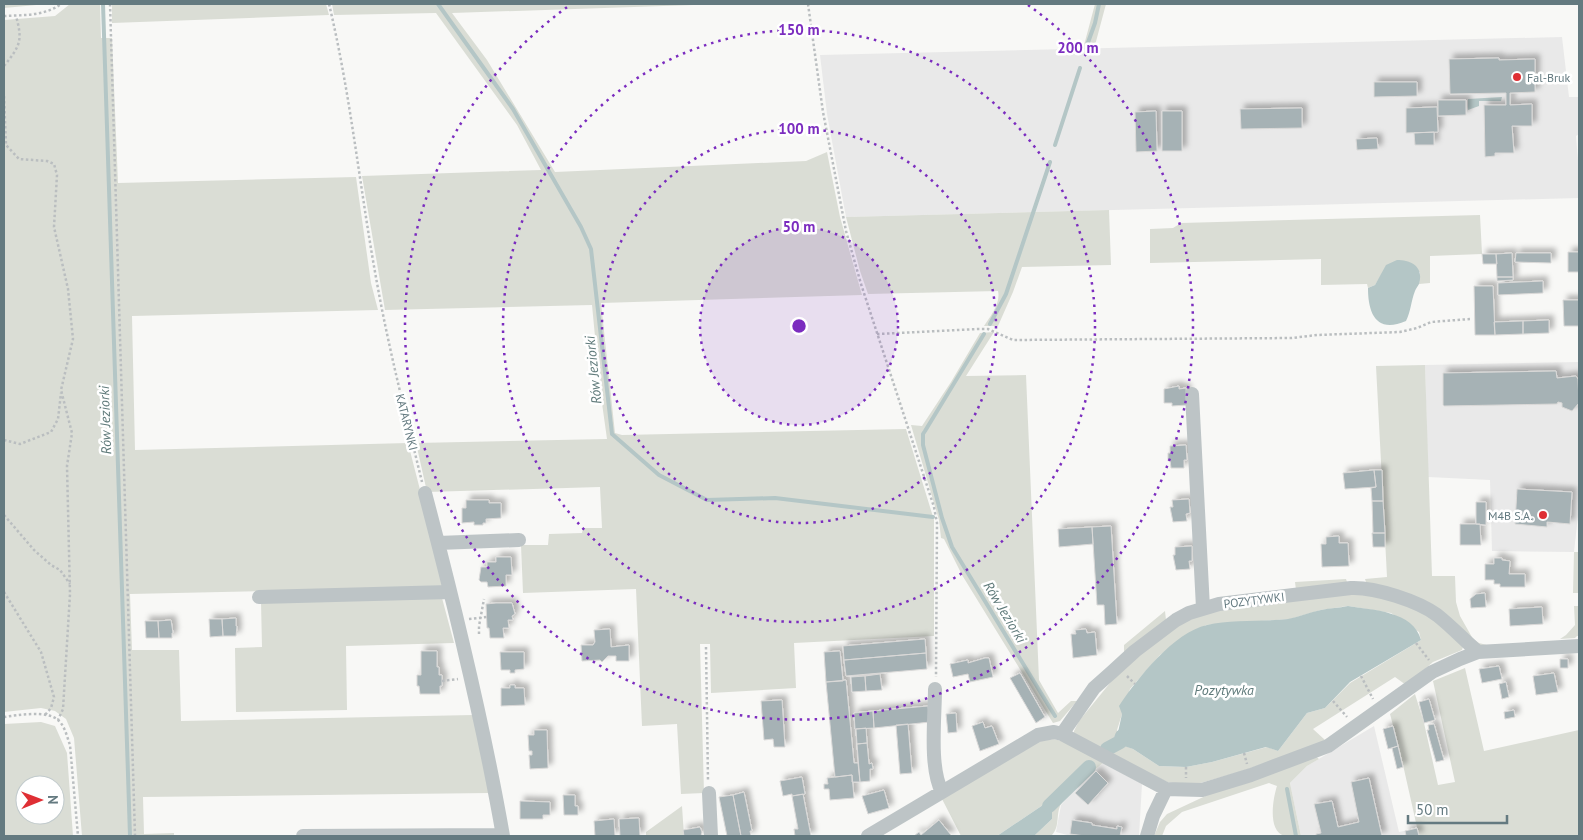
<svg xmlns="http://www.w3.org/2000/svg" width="1583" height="840" viewBox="0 0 1583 840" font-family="'PT Sans',sans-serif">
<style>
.built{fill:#e9e9e9}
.green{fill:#daddd5;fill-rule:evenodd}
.water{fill:#b4c6c6}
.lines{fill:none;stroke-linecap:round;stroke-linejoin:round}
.stream{stroke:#b4c6c6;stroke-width:4}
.canal{stroke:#b4c6c6;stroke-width:14}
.building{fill:#a6b2b5;stroke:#dad9d8;filter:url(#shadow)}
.path{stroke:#babec0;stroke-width:2.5;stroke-dasharray:2.5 2.5;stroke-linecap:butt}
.minor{stroke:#bdc4c6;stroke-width:14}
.ring{fill:none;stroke:#7b2cbf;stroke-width:2.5;stroke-dasharray:2.5 5}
.poi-dot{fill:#df2f34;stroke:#fff;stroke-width:2}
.labels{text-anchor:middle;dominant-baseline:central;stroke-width:5;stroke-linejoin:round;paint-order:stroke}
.poi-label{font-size:12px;fill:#647a80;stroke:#fff;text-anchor:start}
.street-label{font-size:12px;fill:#647a80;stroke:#fff}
.water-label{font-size:14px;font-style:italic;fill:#5f7a7a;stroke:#fff}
.centre{fill:#7b2cbf;stroke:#fff;stroke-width:2.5}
.ring-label{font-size:15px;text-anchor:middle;font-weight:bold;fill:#7b2cbf;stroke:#fff;stroke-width:5;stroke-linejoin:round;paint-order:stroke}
</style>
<defs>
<filter id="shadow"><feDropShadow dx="4.5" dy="-4.5" stdDeviation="2.5" flood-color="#0004"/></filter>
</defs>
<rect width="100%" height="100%" fill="#f8f8f6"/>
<path class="built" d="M 1562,37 L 1569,97 L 1579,97 L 1579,134 L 1576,136 L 1579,173 L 1579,198 L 1034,212 L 846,217 L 827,114 L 820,55 Z
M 1579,362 L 1579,507 L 1574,552 L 1492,551 L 1490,480 L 1428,477 L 1425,365 Z
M 1374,726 L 1399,832 L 1417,828 L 1419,836 L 1301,836 L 1290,783 L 1307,766 Z
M 1103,763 L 1142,784 L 1139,836 L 1071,836 L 1056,832 L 1061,805 L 1082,781 Z"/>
<path class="green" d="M 4,4 L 47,4 L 4,8 Z
M 70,4 L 100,4 L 101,38 L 112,38 L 118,183 L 356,177 L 371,283 L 378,310 L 132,316 L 135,450 L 408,443 L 445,587 L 130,594 L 132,650 L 179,650 L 181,721 L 473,715 L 490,793 L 143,797 L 144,834 L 174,833 L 174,836 L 82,836 L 74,738 L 66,719 L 55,711 L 41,708 L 4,712 L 4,20 L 55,16 Z
M 112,4 L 326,4 L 329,15 L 112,23 Z
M 332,4 L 723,4 L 452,13 L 487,60 L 555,172 L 806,161 L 827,152 L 840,217 L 862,295 L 601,303 L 615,433 L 622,435 L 906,429 L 934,520 L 934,636 L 794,643 L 796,688 L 711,693 L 710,644 L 700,644 L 704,793 L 681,794 L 677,724 L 642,726 L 636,589 L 523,593 L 521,545 L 548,545 L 549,534 L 582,533 L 583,528 L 602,528 L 600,487 L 427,492 L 416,443 L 607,439 L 600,389 L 592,305 L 385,310 L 362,176 L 541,170 L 517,125 L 436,13 L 334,15 Z
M 1095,4 L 1106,4 L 1094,49 L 1083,49 Z
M 1109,210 L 1111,265 L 1022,267 L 1013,292 L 998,326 L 984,326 C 990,317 1001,303 998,291 L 868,294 L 860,271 L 846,217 Z
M 1480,215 L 1482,254 L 1430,256 L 1430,283 L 1419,284 L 1420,272 L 1380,277 L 1375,285 L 1368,288 L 1367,284 L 1321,285 L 1321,259 L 1150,263 L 1150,229 L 1173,228 L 1181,223 Z
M 994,332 L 966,376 L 1026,375 L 1039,680 L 1058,713 L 1071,701 L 1077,701 L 1060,721 L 1053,723 L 962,575 L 944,539 L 941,538 L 939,520 L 911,425 L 922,426 L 951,382 L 980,333 Z
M 1425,365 L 1432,576 L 1455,576 L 1456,602 L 1460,616 L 1473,639 L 1479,643 L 1491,646 L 1481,647 L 1469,639 L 1366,582 L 1365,579 L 1387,577 L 1376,366 Z
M 1574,552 L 1579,552 L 1579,593 L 1573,593 Z
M 1346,579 L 1347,582 L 1296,590 L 1295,582 Z
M 1366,592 L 1424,611 L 1463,647 L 1462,650 L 1433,662 L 1406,685 L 1395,677 L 1313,729 L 1325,740 L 1310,748 L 1239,772 L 1190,786 L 1167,782 L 1074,735 L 1074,731 L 1079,721 L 1119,672 L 1174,626 L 1212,609 ZM 1348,606 L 1391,613 L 1419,632 L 1421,640 L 1350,683 L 1325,708 L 1307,713 L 1278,751 L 1267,747 L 1212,762 L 1186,767 L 1159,766 L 1133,749 L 1123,745 L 1111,744 L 1117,737 L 1117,730 L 1130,689 L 1160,655 L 1206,625 L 1290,619 L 1321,610 Z
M 442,598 L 454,643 L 346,646 L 347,710 L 236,712 L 235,648 L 262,647 L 261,602 Z
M 1574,606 L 1579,606 L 1579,636 L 1577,636 L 1575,638 L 1560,639 L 1566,635 L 1575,625 Z
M 1165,611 L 1166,620 L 1124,654 L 1124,645 Z
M 1465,668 L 1484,751 L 1579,730 L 1579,836 L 1419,836 L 1401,756 L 1390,714 L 1415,694 L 1424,723 L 1438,785 L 1455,782 L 1433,681 Z
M 41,722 L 55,726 L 67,753 L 73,836 L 4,836 L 4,724 ZM 25,785 L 55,785 L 55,815 L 25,815 Z
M 1054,739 L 1065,742 L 1103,763 C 1092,772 1065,795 1060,806 C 1056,816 1060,828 1051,836 L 1034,836 L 1052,819 L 1043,805 L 997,836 L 961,836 L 942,799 L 1040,741 Z
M 1314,755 L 1319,759 L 1307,766 L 1290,783 L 1301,836 C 1296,836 1290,837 1285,836 C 1267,832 1273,798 1277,786 L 1269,783 L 1182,812 L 1166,826 L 1162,836 L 1154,836 L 1160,822 L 1167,814 L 1214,792 Z
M 682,806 L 684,836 L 646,836 L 646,832 Z"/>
<path class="water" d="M 1502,97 L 1501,101 L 1479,101 L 1479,106 L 1468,110 L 1468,99 Z
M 1397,260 C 1412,260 1424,267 1419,284 C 1418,286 1416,288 1415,291 C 1411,301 1411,311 1406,321 C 1376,334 1368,313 1368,288 L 1375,285 L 1386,265 Z
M 1348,606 C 1372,610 1414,611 1421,640 L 1350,682 L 1325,708 L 1307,713 L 1278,751 L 1266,747 L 1212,762 L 1186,767 L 1159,766 L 1133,749 L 1118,744 L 1115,746 L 1111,744 L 1117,737 L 1122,714 L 1119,706 C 1137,679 1174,632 1207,625 C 1231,619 1263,622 1288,619 C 1299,617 1310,612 1321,610 C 1330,608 1339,608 1348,606 Z
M 1043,805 L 1049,806 L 1052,812 L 1052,819 L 1034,836 L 997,836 Z"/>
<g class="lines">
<path class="stream" d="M 103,4 L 130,836
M 438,4 L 513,109 L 581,227 L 591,249 L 612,434 L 659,475 L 707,500 L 775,498 L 933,517
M 1086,48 L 1095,23 L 1099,4
M 1055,145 L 1080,68
M 990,324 L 1006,294 L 1050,162
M 984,334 L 925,431 L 923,434 L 923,445 L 942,518 L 952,547 L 1055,716
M 1287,789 L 1296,836"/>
<path class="canal" d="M 1107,749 L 1120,742 L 1122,736
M 1049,806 L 1089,767"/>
</g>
<path class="building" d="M 1499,58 L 1499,60 L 1535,59 L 1535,92 L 1510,93 L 1510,105 L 1532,104 L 1532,126 L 1512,126 L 1514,153 L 1495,153 L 1495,156 L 1485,157 L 1484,105 L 1506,105 L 1506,93 L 1450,94 L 1449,59 Z
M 1374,82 L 1417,82 L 1417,96 L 1374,97 Z
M 1438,100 L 1466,100 L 1466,115 L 1438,116 Z
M 1437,107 L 1438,132 L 1406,133 L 1406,108 Z
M 1302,108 L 1302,128 L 1241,129 L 1240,109 Z
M 1156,111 L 1157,151 L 1136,152 L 1135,112 Z
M 1162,111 L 1182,111 L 1182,151 L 1162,151 Z
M 1434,132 L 1434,145 L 1415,145 L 1414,133 Z
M 1377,138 L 1378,149 L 1357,150 L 1356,139 Z
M 1568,252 L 1579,252 L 1579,272 L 1568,272 Z
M 1512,253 L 1513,277 L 1497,277 L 1496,254 Z
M 1516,253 L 1551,253 L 1551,263 L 1515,262 Z
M 1482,254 L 1496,254 L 1497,264 L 1483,264 Z
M 1497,277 L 1513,277 L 1513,280 L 1497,281 Z
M 1543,281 L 1543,293 L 1498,295 L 1498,283 Z
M 1474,286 L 1493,286 L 1495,335 L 1475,335 Z
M 1563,300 L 1579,300 L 1579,326 L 1564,326 Z
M 1549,320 L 1549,333 L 1523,334 L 1523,321 Z
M 1523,321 L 1523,334 L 1495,335 L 1494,322 Z
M 1556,371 L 1557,378 L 1576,376 L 1578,379 L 1579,403 L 1572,411 L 1562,407 L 1562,403 L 1558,402 L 1557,404 L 1444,406 L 1443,405 L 1443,373 Z
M 1179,386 L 1179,389 L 1186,388 L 1187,405 L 1172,406 L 1172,403 L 1164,403 L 1164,389 Z
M 1186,445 L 1187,460 L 1184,460 L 1184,468 L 1171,468 L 1170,460 L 1168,461 L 1168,453 L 1170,453 L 1170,446 Z
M 1374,470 L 1376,487 L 1345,489 L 1343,473 Z
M 1374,470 L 1382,470 L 1383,501 L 1372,501 L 1371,488 L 1376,487 Z
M 1517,489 L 1572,492 L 1570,524 L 1547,522 L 1547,527 L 1515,524 Z
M 1189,499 L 1190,513 L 1186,514 L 1187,521 L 1173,522 L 1170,507 L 1173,507 L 1172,500 Z
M 466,500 L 489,500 L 489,503 L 501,503 L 501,518 L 486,519 L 486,523 L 483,523 L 483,525 L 474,525 L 474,522 L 462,523 L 462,508 L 466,508 Z
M 1372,501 L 1383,501 L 1385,533 L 1373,533 Z
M 1476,502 L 1486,502 L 1486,525 L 1476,524 Z
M 1460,524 L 1480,524 L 1481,545 L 1460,545 Z
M 1111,526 L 1117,624 L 1105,625 L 1104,605 L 1097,605 L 1092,527 Z
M 1092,527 L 1093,544 L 1059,547 L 1058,529 Z
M 1372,533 L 1385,533 L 1385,547 L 1373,547 Z
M 1339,536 L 1339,543 L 1348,543 L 1349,566 L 1322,567 L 1321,544 L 1326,544 L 1326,537 Z
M 1192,546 L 1192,561 L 1189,561 L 1190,569 L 1176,570 L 1173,555 L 1175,555 L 1175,547 Z
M 496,557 L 511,557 L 512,575 L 506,575 L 506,586 L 488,587 L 487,582 L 481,582 L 479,580 L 481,567 L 487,567 L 487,562 L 496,562 Z
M 1494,558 L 1502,558 L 1502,560 L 1510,561 L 1509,574 L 1525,574 L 1525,587 L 1500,587 L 1500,584 L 1494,584 L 1494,580 L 1485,580 L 1485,564 L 1494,564 Z
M 1485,593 L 1486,607 L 1471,608 L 1470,599 L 1476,594 Z
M 496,603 L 512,603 L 515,614 L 512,616 L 513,620 L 508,620 L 509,628 L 503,628 L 504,638 L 490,638 L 489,628 L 487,628 L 486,604 Z
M 1542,607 L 1543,624 L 1510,626 L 1509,609 Z
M 236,618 L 236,626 L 237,626 L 236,636 L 223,636 L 222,619 Z
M 209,619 L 222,619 L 223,636 L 210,637 Z
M 171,620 L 173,633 L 172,633 L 172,638 L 159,638 L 158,621 Z
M 145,621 L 158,621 L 159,638 L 146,638 Z
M 610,629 L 611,647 L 629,645 L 629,661 L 616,661 L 616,656 L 608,656 L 602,662 L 600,660 L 582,661 L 581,645 L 593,645 L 595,642 L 594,630 Z
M 1086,629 L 1087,633 L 1095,632 L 1097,655 L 1073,658 L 1071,634 L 1076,634 L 1075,630 Z
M 925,639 L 926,653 L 844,660 L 843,646 Z
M 421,651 L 437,651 L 437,667 L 439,667 L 439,675 L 442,675 L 442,686 L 440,686 L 440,694 L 420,694 L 419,686 L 417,686 L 417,675 L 421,675 Z
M 840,651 L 843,681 L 826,682 L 824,652 Z
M 500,652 L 524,652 L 524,669 L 515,670 L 515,673 L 510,673 L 510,670 L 501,670 Z
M 926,653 L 927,669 L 846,676 L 844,660 Z
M 985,658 L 989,658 L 993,677 L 970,682 L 968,674 L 953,677 L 950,664 L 968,660 L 968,663 Z
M 1560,659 L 1568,659 L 1568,668 L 1560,668 Z
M 1499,666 L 1502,679 L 1482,683 L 1479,669 Z
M 1020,673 L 1045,717 L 1036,723 L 1010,678 Z
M 1554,673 L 1558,692 L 1536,695 L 1533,676 Z
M 880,674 L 882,690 L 866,691 L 865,676 Z
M 865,676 L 866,691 L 852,692 L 851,677 Z
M 846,680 L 854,763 L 858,763 L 860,782 L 852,782 L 852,775 L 835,777 L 826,682 Z
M 1506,682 L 1509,697 L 1502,699 L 1499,684 Z
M 510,685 L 515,685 L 515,688 L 524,688 L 525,705 L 501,706 L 501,688 L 510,688 Z
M 1429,699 L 1435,720 L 1424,723 L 1419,702 Z
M 782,700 L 785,747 L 774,747 L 773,739 L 764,740 L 761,701 Z
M 928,706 L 930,722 L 874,728 L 873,711 Z
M 1514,710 L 1515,717 L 1505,719 L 1504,712 Z
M 873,711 L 874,728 L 855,729 L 854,713 Z
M 956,713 L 957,732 L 948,733 L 946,714 Z
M 983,722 L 985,728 L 992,726 L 999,744 L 980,751 L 972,726 Z
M 908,724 L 912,773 L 900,774 L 896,725 Z
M 1434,724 L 1444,760 L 1436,762 L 1427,730 L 1429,730 L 1428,725 Z
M 1393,726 L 1398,746 L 1388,749 L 1383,729 Z
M 866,728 L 867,743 L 857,744 L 856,729 Z
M 534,730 L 547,730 L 548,768 L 530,769 L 529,755 L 532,755 L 532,751 L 529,751 L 528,735 L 534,735 Z
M 867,743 L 869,764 L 872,763 L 873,769 L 870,769 L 870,781 L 860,782 L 857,744 Z
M 1398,746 L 1403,767 L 1397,769 L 1392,748 Z
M 1096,771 L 1108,783 L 1088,805 L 1075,793 Z
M 852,775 L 854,798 L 830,800 L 829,789 L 824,789 L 824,784 L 828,784 L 827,778 Z
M 802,777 L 805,794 L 792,796 L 792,794 L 783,796 L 780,781 Z
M 1369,778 L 1382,836 L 1316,836 L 1316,834 L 1321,833 L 1314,804 L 1332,801 L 1338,827 L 1359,822 L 1351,782 Z
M 884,790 L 889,808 L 868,814 L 862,796 Z
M 744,792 L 752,831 L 750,831 L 751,836 L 741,836 L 733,795 Z
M 803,794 L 811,836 L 795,836 L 794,829 L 798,829 L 792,796 Z
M 563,795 L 575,795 L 575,806 L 578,806 L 578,815 L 564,815 Z
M 733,795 L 741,836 L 727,836 L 719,797 Z
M 520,801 L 550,802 L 550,815 L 543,815 L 543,819 L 520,819 Z
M 639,818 L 640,836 L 620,836 L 619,819 Z
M 614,819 L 615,836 L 595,836 L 594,821 Z
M 939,820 L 951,835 L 949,836 L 914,836 L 919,832 L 921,835 Z
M 1072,820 L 1092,823 L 1092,825 L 1117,829 L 1117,826 L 1122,827 L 1120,836 L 1085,836 L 1070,834 Z
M 700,827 L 702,832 L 701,836 L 684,836 L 683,830 Z
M 1417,828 L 1419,836 L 1406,836 L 1405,831 Z"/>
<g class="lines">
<path class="path" d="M 110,4 L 135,836
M 329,4 C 351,96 360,191 377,283 C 389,350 406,416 422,482
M 808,4 L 823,112 L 846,231 L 861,284 L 934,507 L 937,523 L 936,677
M 4,16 C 23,15 45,16 61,4
M 4,66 C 20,46 23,41 16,16
M 4,96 L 6,145 L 19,159 L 47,161 L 54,164 L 57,175 L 54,227 L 68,289 L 73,339 L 61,390 L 72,433 L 67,466 L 70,594 L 63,709 L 58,720
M 877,334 L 979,329 L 988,329 L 1013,340 L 1292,338 L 1317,335 L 1400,332 L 1417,328 L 1431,322 L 1470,319
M 4,440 L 20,444 L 51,432 L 58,419 L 61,393
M 4,515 L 34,550 L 51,565 L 60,570 L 70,584
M 4,592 L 41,652 L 54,697 L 51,708 L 45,715
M 469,619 L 487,617
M 479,634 L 479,626 L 484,599
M 1416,643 L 1429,660
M 706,647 L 708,781
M 1127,676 L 1135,684
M 1361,676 L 1373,699
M 442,681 L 458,679
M 1333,701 L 1347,717
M 4,717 C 18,715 47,710 58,720 C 65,726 67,737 70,745 L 78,836
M 1244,753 L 1247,764
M 1186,767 L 1186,778"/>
<path class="minor" d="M 1192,394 L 1203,608
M 425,493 C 455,607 483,721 503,836
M 438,543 L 519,540
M 259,597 L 450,592
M 935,689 C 935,718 929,767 942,792
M 1062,734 L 1094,688 L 1112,672 L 1135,651 L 1176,620 L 1189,613 L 1219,604 L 1351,588 C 1375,587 1418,601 1437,615 C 1451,626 1464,640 1478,652
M 709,793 L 711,836
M 303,836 L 502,835
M 868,836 L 1038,735 L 1054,732 L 1062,734 L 1166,789 L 1202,790 L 1251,775 L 1328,746 L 1432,672 L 1460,659 L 1478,652 L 1579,646
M 1147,836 L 1153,816 L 1166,789"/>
</g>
<circle cx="799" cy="326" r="99" fill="#7b2cbf" fill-opacity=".12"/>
<g class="ring">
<circle cx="799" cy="326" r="99"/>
<circle cx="799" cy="326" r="197"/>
<circle cx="799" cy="326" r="296"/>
<path d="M1028 5A394 394 0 1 1 570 5"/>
</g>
<g class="poi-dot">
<circle cx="1517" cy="77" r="5"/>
<circle cx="1543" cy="515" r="5"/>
</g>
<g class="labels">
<g class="poi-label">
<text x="1527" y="77">Fal-Bruk</text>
<text x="1533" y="515" text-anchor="end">M4B S.A.</text>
</g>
<g class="street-label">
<text transform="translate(407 422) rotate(76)">KATARYNKI</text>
<text transform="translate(1254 600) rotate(-7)">POZYTYWKI</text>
</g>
<g class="water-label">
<text transform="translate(593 370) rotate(-96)">Rów Jeziorki</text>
<text transform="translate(105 420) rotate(-92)">Rów Jeziorki</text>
<text transform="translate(1005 612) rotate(59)">Rów Jeziorki</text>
<text x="1224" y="690">Pozytywka</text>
</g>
</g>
<circle cx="799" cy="326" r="8" class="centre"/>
<g class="ring-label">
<text x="799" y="35">150 m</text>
<text x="1078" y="53">200 m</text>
<text x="799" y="134">100 m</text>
<text x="799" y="232">50 m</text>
</g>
<rect width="1583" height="840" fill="none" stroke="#647a80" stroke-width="10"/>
<g transform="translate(40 800) rotate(89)"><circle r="24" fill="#ffffff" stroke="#c1cacc"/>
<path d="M0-4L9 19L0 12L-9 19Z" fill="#df2f34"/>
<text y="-8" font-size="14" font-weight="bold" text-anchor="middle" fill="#647a80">N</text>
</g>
<path d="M1408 815v8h99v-8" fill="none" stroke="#647a80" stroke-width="2.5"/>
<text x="1416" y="815" font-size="15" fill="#647a80" stroke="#ffffff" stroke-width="4" paint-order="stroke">50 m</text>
</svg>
